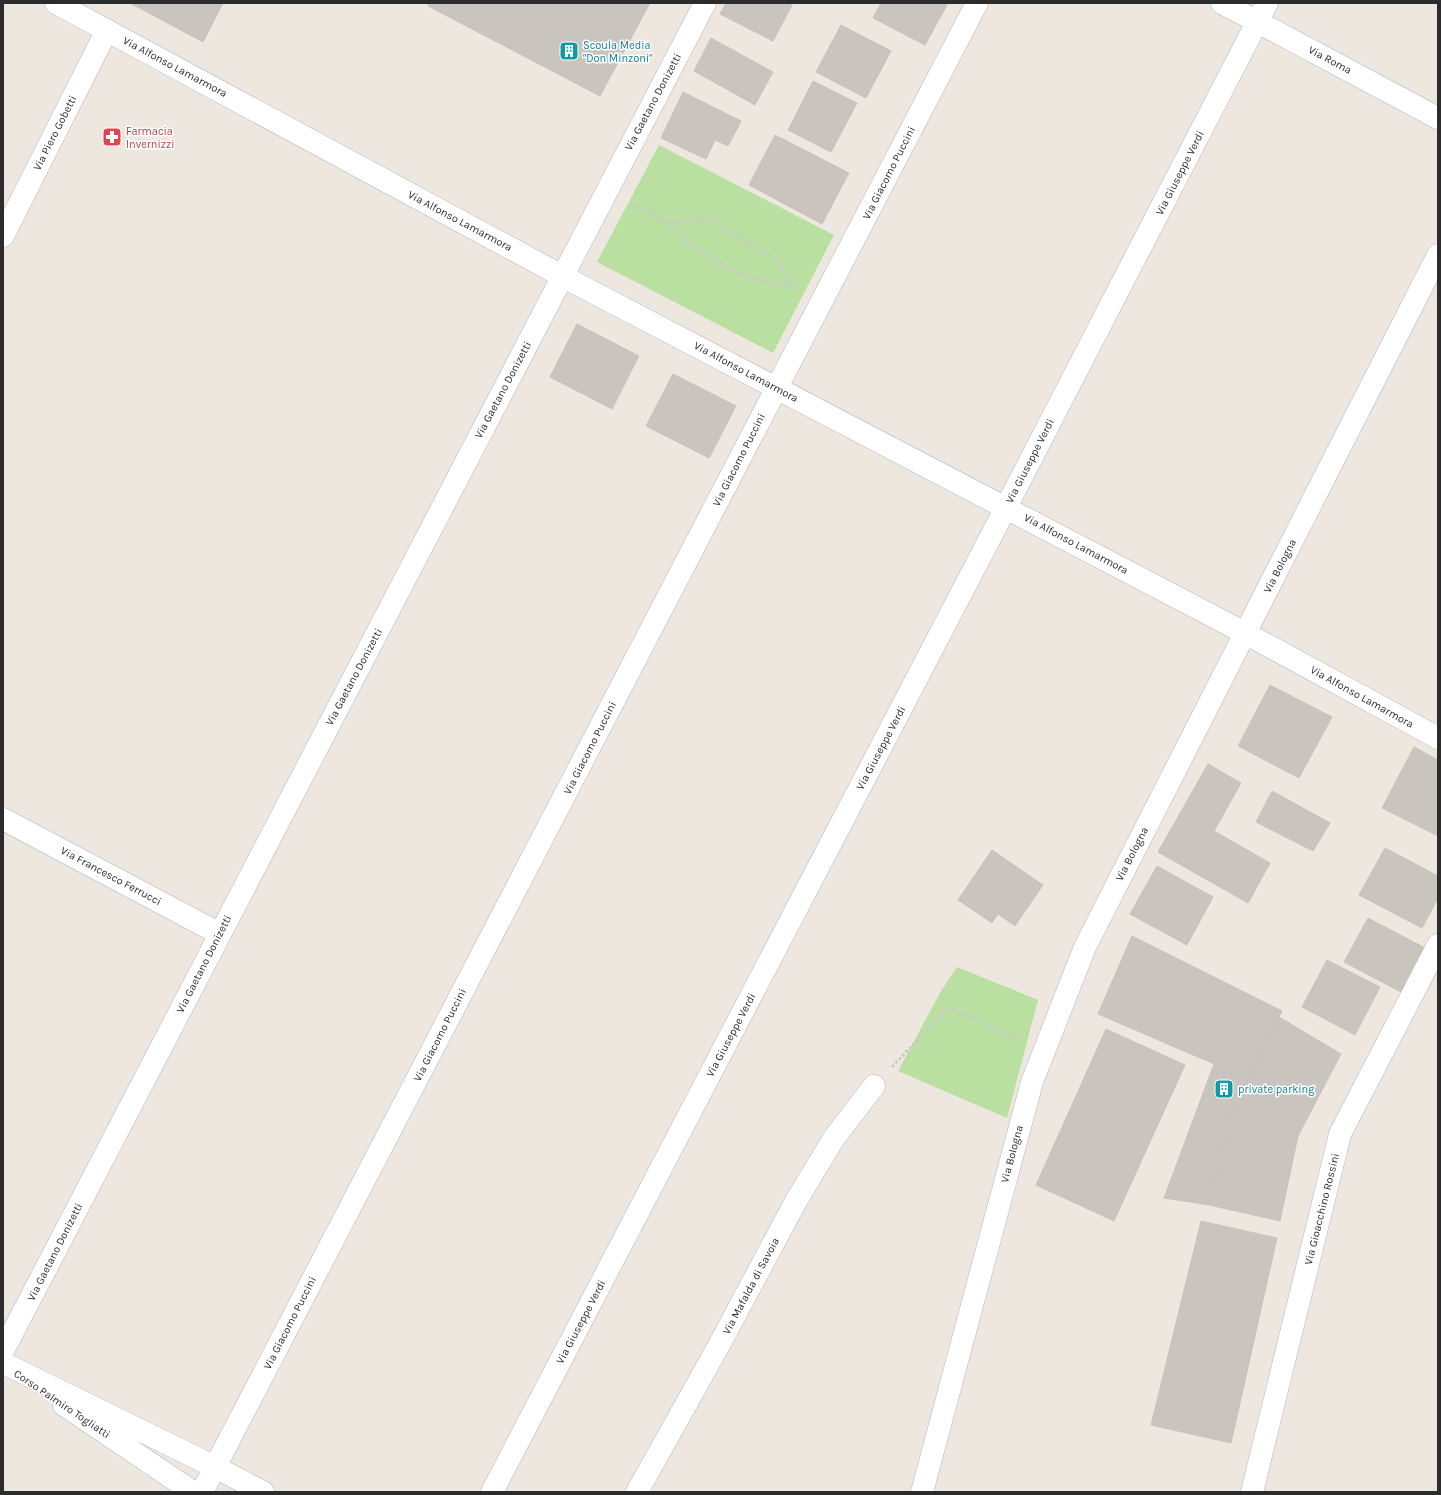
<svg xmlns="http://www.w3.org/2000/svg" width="1441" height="1495" viewBox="0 0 1441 1495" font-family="Karla,sans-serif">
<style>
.green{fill:#b9dfa1}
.building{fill:#c9c5be;stroke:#c8c3ba}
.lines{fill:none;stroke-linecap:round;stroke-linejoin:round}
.minor-casing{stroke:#b3b6bf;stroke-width:23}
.tertiary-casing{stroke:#b3b6bf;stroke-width:23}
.path{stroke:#c8c8c8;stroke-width:2.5;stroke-dasharray:3 2;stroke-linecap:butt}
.minor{stroke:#fff;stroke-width:22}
.tertiary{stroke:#fff;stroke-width:22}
.labels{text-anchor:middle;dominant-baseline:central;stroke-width:3;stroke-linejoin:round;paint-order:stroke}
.culture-label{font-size:11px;fill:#0d838f;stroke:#fff;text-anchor:start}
.street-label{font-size:11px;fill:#2c2c2c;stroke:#fff}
.health-label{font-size:11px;fill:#be3a42;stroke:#fff;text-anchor:start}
</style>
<rect width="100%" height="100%" fill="#ede7e0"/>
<path class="green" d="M 659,145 L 834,235 L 773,353 L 597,262 Z
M 957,967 L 1038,1000 L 1007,1118 L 898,1071 L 941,991 Z"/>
<path class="building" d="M 130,3 L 223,3 L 203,42 Z
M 429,3 L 650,3 L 600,96 L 428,6 Z
M 726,3 L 793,3 L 773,41 L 720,14 Z
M 881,3 L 948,3 L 925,45 L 873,18 Z
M 841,25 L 891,51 L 866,98 L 816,72 Z
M 711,38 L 773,72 L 755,105 L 694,71 Z
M 813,81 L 857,103 L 831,152 L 788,130 Z
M 683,92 L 741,121 L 728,146 L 715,140 L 706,159 L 661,138 Z
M 775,135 L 849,173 L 822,224 L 749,185 Z
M 577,324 L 639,356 L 612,409 L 550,377 Z
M 673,374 L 736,406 L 709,458 L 646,426 Z
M 1270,685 L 1332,717 L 1299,778 L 1238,746 Z
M 1414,747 L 1438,760 L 1438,836 L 1382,808 Z
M 1208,764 L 1241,783 L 1214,831 L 1270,863 L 1248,903 L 1158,852 Z
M 1272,791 L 1330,823 L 1313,851 L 1256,822 Z
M 1385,848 L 1438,876 L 1438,898 L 1422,928 L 1359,895 Z
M 992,850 L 1043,885 L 1015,926 L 998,914 L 992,923 L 958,900 Z
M 1157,866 L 1213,897 L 1187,945 L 1130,914 Z
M 1368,918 L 1425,948 L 1401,992 L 1344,962 Z
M 1132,936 L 1282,1011 L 1232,1113 L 1209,1205 L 1164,1198 L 1214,1064 L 1098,1014 Z
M 1327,960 L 1380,987 L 1355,1035 L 1302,1007 Z
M 1279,1017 L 1341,1054 L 1298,1136 L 1280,1221 L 1209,1205 L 1232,1113 Z
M 1106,1029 L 1185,1065 L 1114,1221 L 1036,1185 Z
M 1201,1221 L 1277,1238 L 1231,1443 L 1151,1425 Z"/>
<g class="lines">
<defs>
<path id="minor" d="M 56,3 L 562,276 L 1245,633 L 1438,738
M 1222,3 L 1438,118
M 3,236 L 107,30
M 3,819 L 220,934
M 3,1351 L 705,3
M 202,1492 L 977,3
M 492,1492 L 987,544 L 1267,3
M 637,1492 L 718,1347 L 796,1201 L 834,1138 L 874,1086
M 922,1492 L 1032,1082 L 1085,947 L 1438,255
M 1252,1492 L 1340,1134 L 1438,945"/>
<path id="tertiary" d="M 3,1363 L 215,1467 L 263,1492
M 64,1405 L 193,1492"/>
</defs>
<use href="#minor" class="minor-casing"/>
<use href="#tertiary" class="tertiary-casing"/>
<path class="path" d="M 632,204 L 667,223 L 708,219 L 777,260 L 797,290
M 667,223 L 687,242 L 727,267 L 746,276 L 797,289
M 892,1067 L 948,1007 L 1020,1039"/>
<use href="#minor" class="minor"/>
<use href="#tertiary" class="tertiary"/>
</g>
<defs>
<symbol id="building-square" viewBox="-11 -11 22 22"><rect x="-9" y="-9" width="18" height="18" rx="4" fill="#0f9aa8" stroke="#fff"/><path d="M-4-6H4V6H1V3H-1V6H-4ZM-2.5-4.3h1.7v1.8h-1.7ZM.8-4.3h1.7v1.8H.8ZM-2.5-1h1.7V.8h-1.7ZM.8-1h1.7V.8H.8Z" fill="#fff"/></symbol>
<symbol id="pharmacy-square" viewBox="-11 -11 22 22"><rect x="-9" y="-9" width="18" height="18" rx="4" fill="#e0444e" stroke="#fff"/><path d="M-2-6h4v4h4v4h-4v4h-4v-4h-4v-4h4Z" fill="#fff"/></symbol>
</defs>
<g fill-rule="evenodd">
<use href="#building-square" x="558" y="40" width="22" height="22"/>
<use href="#pharmacy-square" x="101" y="126" width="22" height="22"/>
<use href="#building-square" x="1213" y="1078" width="22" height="22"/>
</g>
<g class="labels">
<g class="culture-label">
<text x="583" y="45">Scoula Media<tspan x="583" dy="13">"Don Minzoni"</tspan></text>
<text x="1238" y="1089">private parking</text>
</g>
<g class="street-label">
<text transform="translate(1330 60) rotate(28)">Via Roma</text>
<text transform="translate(175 67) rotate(28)">Via Alfonso Lamarmora</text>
<text transform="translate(653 102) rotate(-62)">Via Gaetano Donizetti</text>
<text transform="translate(55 133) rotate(-63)">Via Piero Gobetti</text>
<text transform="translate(889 173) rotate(-63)">Via Giacomo Puccini</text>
<text transform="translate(1180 173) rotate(-63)">Via Giuseppe Verdi</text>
<text transform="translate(460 221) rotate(28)">Via Alfonso Lamarmora</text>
<text transform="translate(746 372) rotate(28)">Via Alfonso Lamarmora</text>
<text transform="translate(503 390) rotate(-62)">Via Gaetano Donizetti</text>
<text transform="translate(739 460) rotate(-63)">Via Giacomo Puccini</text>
<text transform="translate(1030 461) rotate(-63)">Via Giuseppe Verdi</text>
<text transform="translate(1076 544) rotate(28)">Via Alfonso Lamarmora</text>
<text transform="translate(1280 566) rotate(-63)">Via Bologna</text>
<text transform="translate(354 677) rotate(-62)">Via Gaetano Donizetti</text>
<text transform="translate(1362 697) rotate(29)">Via Alfonso Lamarmora</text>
<text transform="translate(590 748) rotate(-63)">Via Giacomo Puccini</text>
<text transform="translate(881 748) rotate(-62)">Via Giuseppe Verdi</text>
<text transform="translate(1132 854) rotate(-63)">Via Bologna</text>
<text transform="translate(111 876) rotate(28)">Via Francesco Ferrucci</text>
<text transform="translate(204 964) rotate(-63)">Via Gaetano Donizetti</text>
<text transform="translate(440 1035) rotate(-63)">Via Giacomo Puccini</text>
<text transform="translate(731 1035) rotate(-62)">Via Giuseppe Verdi</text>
<text transform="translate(1012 1154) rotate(-75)">Via Bologna</text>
<text transform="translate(1322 1209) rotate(-76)">Via Gioacchino Rossini</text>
<text transform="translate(55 1252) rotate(-63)">Via Gaetano Donizetti</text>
<text transform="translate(751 1286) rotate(-62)">Via Mafalda di Savoia</text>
<text transform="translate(581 1322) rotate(-62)">Via Giuseppe Verdi</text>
<text transform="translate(290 1323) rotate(-63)">Via Giacomo Puccini</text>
<text transform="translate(62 1404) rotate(34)">Corso Palmiro Togliatti</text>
</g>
<g class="health-label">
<text x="126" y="131">Farmacia<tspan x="126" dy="13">Invernizzi</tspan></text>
</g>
</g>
<rect width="1441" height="1495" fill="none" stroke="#2c2c2c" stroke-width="8"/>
</svg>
